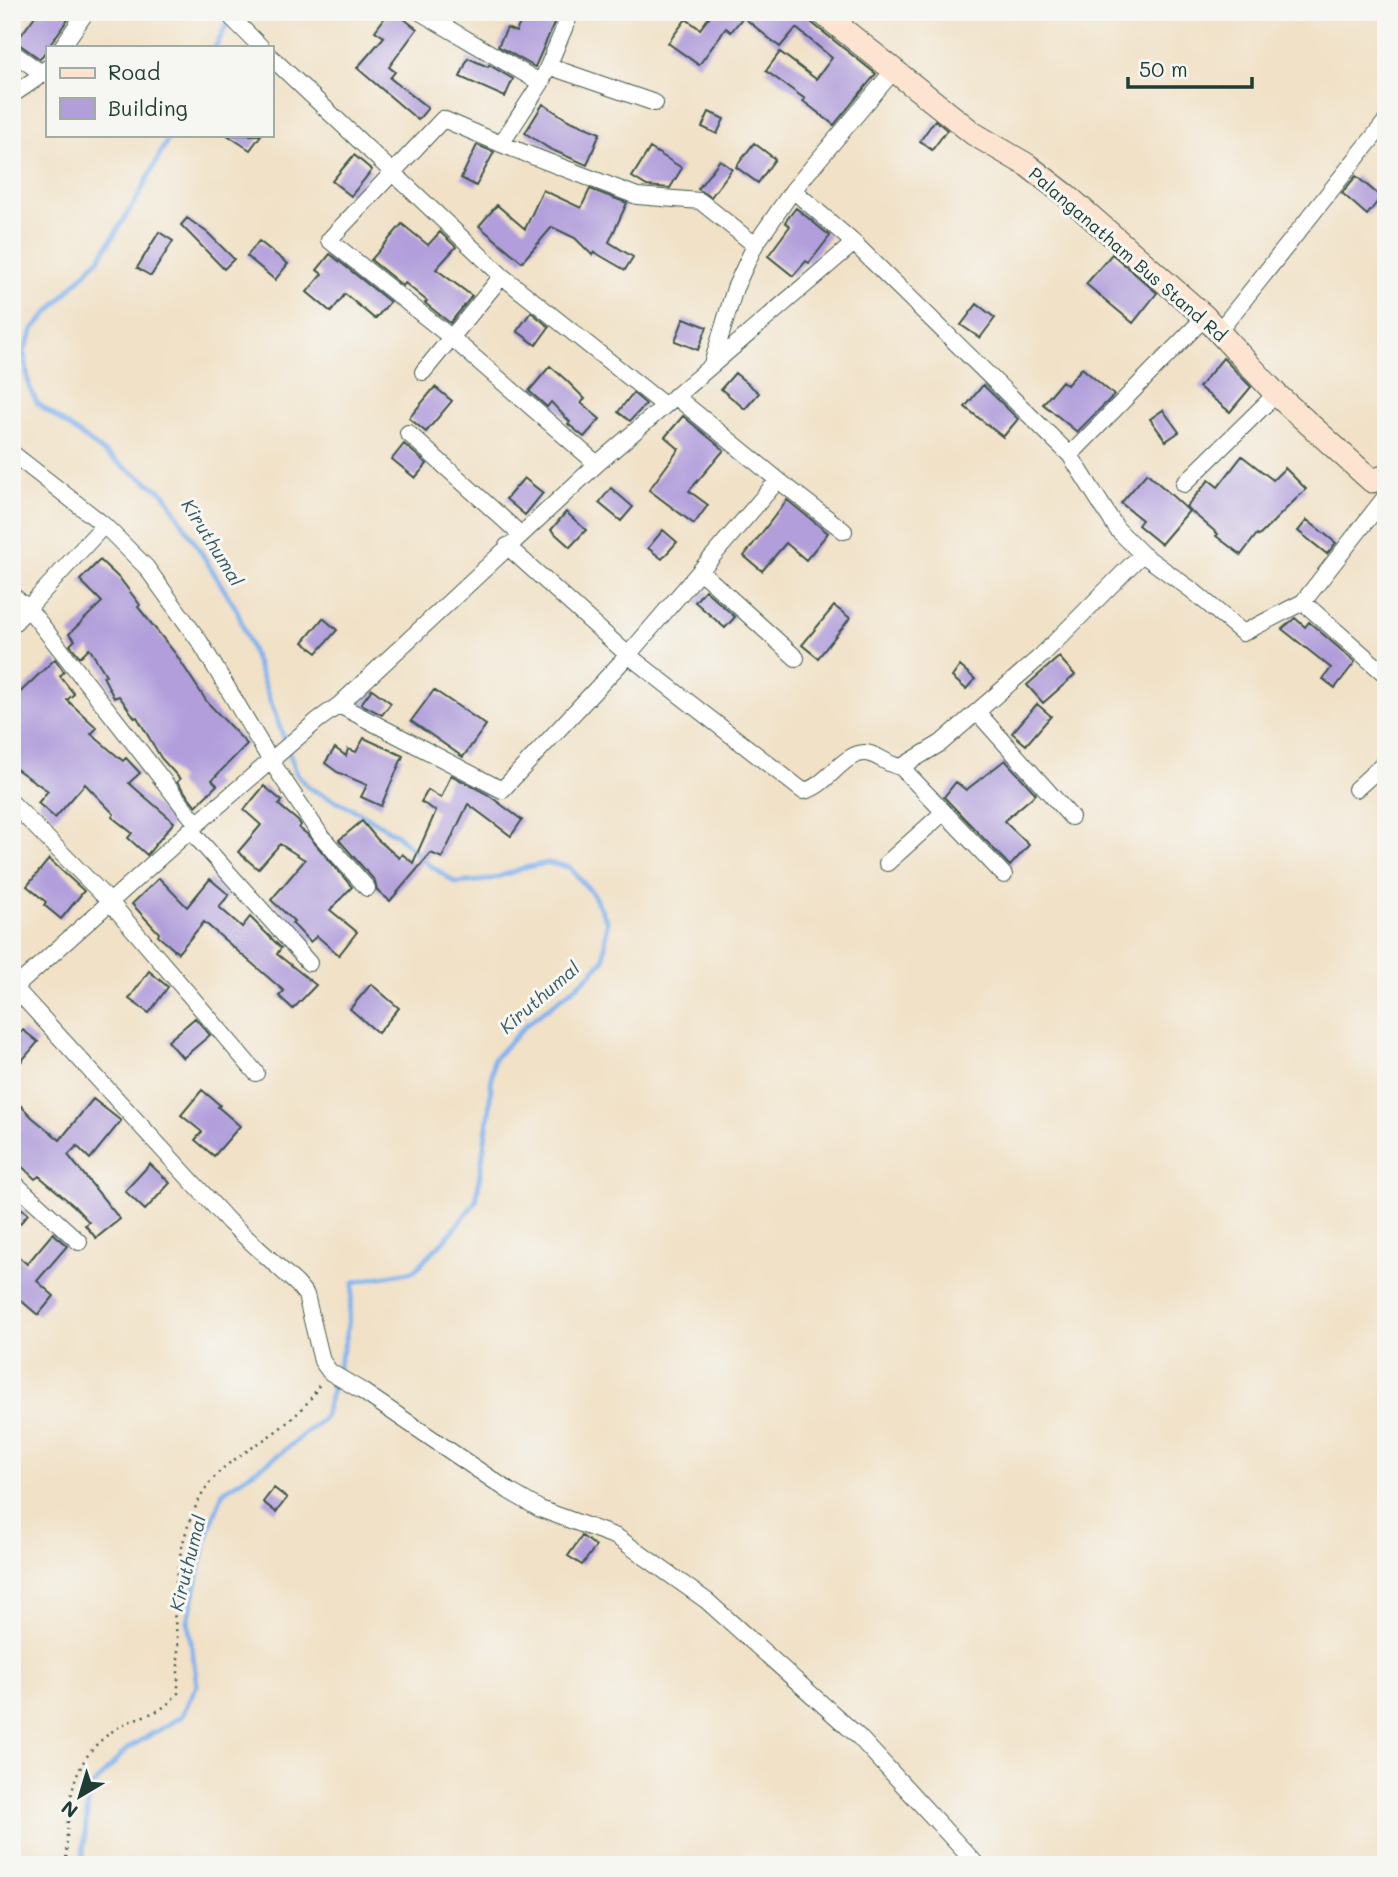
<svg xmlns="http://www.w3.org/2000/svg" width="1398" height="1877" viewBox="0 0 1398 1877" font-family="Mali,sans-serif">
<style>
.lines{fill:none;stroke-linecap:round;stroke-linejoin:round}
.stream{stroke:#82b4ee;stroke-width:5}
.building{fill:#b19edb}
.street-casing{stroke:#3e564a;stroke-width:18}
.secondary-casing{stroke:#3e564a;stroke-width:25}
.path{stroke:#3e564a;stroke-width:2.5;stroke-dasharray:2 5;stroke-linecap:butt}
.street{stroke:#fff;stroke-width:16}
.secondary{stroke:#fde4d0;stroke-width:23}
.labels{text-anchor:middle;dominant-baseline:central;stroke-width:6;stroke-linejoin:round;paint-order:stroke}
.street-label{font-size:18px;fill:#1f3d34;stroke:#f6f6f2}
.water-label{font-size:19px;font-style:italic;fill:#385b62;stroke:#f6f6f2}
</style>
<rect width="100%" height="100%" fill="#f6f6f2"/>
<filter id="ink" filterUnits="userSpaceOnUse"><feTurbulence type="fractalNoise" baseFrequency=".0143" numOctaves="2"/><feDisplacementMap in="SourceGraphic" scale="14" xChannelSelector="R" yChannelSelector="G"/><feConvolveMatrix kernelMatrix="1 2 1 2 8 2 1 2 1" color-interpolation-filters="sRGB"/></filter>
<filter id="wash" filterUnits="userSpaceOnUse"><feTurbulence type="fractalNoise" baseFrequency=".00686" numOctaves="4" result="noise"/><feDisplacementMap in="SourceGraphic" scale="28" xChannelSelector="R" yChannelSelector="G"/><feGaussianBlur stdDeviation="1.57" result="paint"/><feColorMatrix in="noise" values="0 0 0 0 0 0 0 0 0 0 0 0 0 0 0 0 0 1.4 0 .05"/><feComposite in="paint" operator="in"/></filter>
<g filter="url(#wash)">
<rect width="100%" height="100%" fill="#f1e1c6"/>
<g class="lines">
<path class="stream" d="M 215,47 L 230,19
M 82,1865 L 89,1790 L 128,1748 L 181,1717 L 197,1685 L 188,1621 L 207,1536 L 223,1492 L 281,1453 L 324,1418 L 346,1339 L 354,1282 L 414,1271 L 451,1233 L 476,1201 L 489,1113 L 493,1060 L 527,1024 L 582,982 L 604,960 L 607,921 L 593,894 L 569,867 L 548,863 L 524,868 L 489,880 L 456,883 L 424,861 L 397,835 L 359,812 L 309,788 L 297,774 L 237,610 L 164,493 L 120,464 L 37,403 L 29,386 L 24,351 L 34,328 L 101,256 L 139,195 L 170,135"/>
</g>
<g id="blocks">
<path class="building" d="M 38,12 L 73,12 L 40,59 L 16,42 Z
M 389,12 L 395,12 L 417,29 L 389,67 L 395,72 L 390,78 L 428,108 L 418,120 L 357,68 L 384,37 L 375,31 Z
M 525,12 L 559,12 L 535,67 L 498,46 L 507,28 L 516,32 Z
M 713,12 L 807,12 L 812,23 L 876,74 L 834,125 L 803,101 L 805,99 L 766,71 L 780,52 L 816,79 L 832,58 L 796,28 L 780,47 L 743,17 L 731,32 L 726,28 L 699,65 L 668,43 L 686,19 L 700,29 Z
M 468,58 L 488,67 L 489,65 L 513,79 L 505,97 L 460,77 Z
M 543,104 L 568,120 L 600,133 L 587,165 L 550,149 L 525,133 Z
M 709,112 L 724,119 L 717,134 L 702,127 Z
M 935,120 L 947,130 L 932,150 L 920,141 Z
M 227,135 L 261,135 L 250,150 Z
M 754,143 L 775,159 L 758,183 L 736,167 Z
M 477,145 L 494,152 L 476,186 L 461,178 Z
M 650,148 L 682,168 L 670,188 L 647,186 L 632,177 Z
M 354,155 L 372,170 L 351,196 L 332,181 Z
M 720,160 L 732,169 L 711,197 L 698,189 Z
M 1356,176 L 1381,197 L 1367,215 L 1342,193 Z
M 590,189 L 627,203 L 609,242 L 633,257 L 625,270 L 594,252 L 592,255 L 575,238 L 552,227 L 522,262 L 479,226 L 497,205 L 525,229 L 543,190 L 581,208 Z
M 796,208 L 830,236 L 809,263 L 806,261 L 793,276 L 768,256 L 790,226 L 785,222 Z
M 187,218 L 208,233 L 234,259 L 224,269 L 181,225 Z
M 402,224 L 428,245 L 440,232 L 456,247 L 436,269 L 472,296 L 450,323 L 425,303 L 427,301 L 405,283 L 403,286 L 371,260 Z
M 159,232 L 173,241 L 151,276 L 137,268 Z
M 259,241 L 288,264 L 275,280 L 247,256 Z
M 330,254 L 390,302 L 375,319 L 345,294 L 331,312 L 307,292 L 322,274 L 317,270 Z
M 1112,254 L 1157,293 L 1133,323 L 1086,284 Z
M 977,304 L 995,318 L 980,338 L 961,325 Z
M 531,312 L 549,327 L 536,345 L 517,331 Z
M 684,318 L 707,327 L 698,350 L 675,341 Z
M 1223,358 L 1251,387 L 1230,412 L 1199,387 Z
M 550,366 L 566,380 L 585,399 L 581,403 L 600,419 L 584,437 L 568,424 L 570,422 L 551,402 L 547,407 L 529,391 Z
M 1082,368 L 1114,395 L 1077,432 L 1043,404 L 1062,381 L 1067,385 Z
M 735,373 L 759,393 L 745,409 L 721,389 Z
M 983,385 L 1018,419 L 1003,437 L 965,407 Z
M 435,387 L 452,401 L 426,432 L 409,418 Z
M 633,393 L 646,404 L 630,421 L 618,412 Z
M 1163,410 L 1179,432 L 1166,441 L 1150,419 Z
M 683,416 L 724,450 L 689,491 L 708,505 L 694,524 L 649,490 L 679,449 L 665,437 Z
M 404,444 L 427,464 L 415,478 L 392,459 Z
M 1242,456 L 1273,480 L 1285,468 L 1306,489 L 1259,536 L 1257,534 L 1241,555 L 1216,536 L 1218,534 L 1186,507 L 1209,480 L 1218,487 Z
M 1147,473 L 1189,511 L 1161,544 L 1138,525 L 1142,520 L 1121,503 Z
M 524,478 L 543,493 L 525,515 L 506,499 Z
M 611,488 L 633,507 L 621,521 L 599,503 Z
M 787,500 L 828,533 L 806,560 L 786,543 L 762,571 L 744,556 Z
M 566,512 L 586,530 L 570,547 L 551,530 Z
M 1307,520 L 1336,543 L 1327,554 L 1298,531 Z
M 663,530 L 677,542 L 662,559 L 648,548 Z
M 100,560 L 121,580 L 140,605 L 138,607 L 175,653 L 207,702 L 247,744 L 212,780 L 217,785 L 196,806 L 177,782 L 180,779 L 161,758 L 137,717 L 135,718 L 119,696 L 114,698 L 103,676 L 106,675 L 89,648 L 80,657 L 70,645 L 75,640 L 69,634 L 102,602 L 80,580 Z
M 705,590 L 735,617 L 725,628 L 695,602 Z
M 834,606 L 850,618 L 818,658 L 802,645 Z
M 323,618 L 337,630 L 317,653 L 303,642 Z
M 1295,618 L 1305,627 L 1309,622 L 1355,662 L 1335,688 L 1323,679 L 1331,668 L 1282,629 Z
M 1059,657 L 1075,675 L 1043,703 L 1027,685 Z
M 55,659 L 64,672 L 60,676 L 74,694 L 67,700 L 97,728 L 91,734 L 123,761 L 126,758 L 140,773 L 129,783 L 174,822 L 147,855 L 128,838 L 132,833 L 112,817 L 114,814 L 85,784 L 55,818 L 38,803 L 48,791 L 12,766 L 12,700 Z
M 960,666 L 975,679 L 966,689 L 952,677 Z
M 372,689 L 391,703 L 382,715 L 361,704 Z
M 434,690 L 486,725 L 463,757 L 411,721 Z
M 1037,704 L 1051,716 L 1026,745 L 1012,733 Z
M 364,738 L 403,756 L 381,806 L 361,797 L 367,785 L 337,772 L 325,763 L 335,748 L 346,756 L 348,749 L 356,752 Z
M 1005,760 L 1036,794 L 1004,821 L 1029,845 L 1010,866 L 944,797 L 956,782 L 966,790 Z
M 451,775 L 487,794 L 522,820 L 511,836 L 468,804 L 442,858 L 431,853 L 390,901 L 377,890 L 375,881 L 339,840 L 362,821 L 377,839 L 399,858 L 402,854 L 413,863 L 436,811 L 421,802 L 428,790 L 441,798 Z
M 264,786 L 282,801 L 279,805 L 299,822 L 301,825 L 299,828 L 307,834 L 352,887 L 330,910 L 357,932 L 339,955 L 317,936 L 310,942 L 292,923 L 294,921 L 271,900 L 305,860 L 280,844 L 258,869 L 238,852 L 261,825 L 244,810 Z
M 49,859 L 84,891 L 61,919 L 44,905 L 46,902 L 27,886 Z
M 159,878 L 187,907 L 210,879 L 229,895 L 219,907 L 242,927 L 250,917 L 281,948 L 277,954 L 316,985 L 293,1009 L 279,996 L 284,991 L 204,922 L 178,953 L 158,936 L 159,933 L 132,904 Z
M 149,971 L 168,987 L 149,1013 L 129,999 Z
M 371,984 L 399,1008 L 378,1033 L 350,1009 Z
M 195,1018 L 210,1035 L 183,1058 L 168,1041 Z
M 23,1030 L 38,1042 L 19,1064 L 12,1058 L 12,1042 Z
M 202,1090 L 220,1105 L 218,1107 L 240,1126 L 214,1156 L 195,1140 L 202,1132 L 181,1115 Z
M 12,1097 L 33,1118 L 60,1140 L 93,1099 L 121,1121 L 90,1159 L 77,1146 L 68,1155 L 120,1219 L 96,1238 L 85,1225 L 89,1222 L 74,1206 L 39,1176 L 35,1179 L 12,1157 Z
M 150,1164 L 170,1183 L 145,1210 L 125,1191 Z
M 12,1200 L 28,1214 L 12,1233 Z
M 53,1233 L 67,1246 L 37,1281 L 54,1296 L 38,1315 L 12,1293 L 12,1251 L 27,1264 Z
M 274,1488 L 287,1498 L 276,1512 L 263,1502 Z
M 582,1536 L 596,1546 L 582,1565 L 568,1556 Z"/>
</g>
</g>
<g filter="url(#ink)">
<use href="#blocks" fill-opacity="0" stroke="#3e564a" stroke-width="2"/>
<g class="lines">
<defs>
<path id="street" d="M 226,12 L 261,47
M 420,12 L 541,83 L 571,12
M 838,26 L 849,12
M 62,47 L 86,12
M 12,52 L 43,74
M 271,57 L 502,276 L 664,405
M 548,66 L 655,103
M 12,95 L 43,74 L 47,68
M 501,144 L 541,83
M 854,243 L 793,190 L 894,70
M 12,314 L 13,314
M 1219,331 L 1386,121
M 712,364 L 735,288 L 755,245 L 793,190
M 423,372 L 502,276
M 408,433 L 520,534
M 12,453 L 104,525 L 28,608 L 197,824
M 1070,455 L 1117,529 L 1142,554 L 1193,591 L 1243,633 L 1303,602
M 597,464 L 453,339 L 329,240 L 443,119 L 501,144 L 637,196 L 700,201 L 755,245
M 778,480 L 844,531
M 1184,484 L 1276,394
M 1386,496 L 1303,602 L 1386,675
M 104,525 L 146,567 L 200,642 L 271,761 L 321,836 L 367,888
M 507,546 L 628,655 L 803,791 C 826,788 842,753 865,753 C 877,753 888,766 901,767 L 941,743 L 1041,656 L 1142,554
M 700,571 L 796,658
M 12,595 L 28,608 L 12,625
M 339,705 L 502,790 L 628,655 L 778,480 L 675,396
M 977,712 L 1071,817
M 901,767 L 1004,875
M 1356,789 L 1386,762
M 12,803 L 110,902 L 256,1073
M 190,830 L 309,963
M 887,863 L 944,812
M 12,985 L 229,1222 L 297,1284 L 306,1295 L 322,1361 L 330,1372 L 362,1391 L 509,1491 L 540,1509 L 617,1537 L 707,1601 L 859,1737 L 977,1865
M 12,990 L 197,824 L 318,720 L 339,705 L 597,464 L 854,243 L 1070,455 L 1205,317
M 12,1181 L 79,1242"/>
<path id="secondary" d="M 821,12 L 974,134 L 1027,165 L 1066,195 L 1205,317 L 1276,394 L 1372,481 L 1386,476"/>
</defs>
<use href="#street" class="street-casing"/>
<use href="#secondary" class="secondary-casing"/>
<path class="path" d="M 66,1865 C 68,1805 66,1755 126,1723 C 137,1717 152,1715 162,1708 C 168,1705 173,1698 178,1693 C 178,1677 178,1661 178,1645 C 177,1632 174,1620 174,1607 C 176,1558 189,1492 231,1462 C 263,1439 301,1420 319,1385"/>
<use href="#street" class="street"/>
<use href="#secondary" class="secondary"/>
</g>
</g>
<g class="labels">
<g class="street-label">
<text transform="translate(1128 254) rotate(41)">Palanganatham Bus Stand Rd</text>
</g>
<g class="water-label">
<text transform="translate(213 542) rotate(58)">Kiruthumal</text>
<text transform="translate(539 997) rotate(-41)">Kiruthumal</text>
<text transform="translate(187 1563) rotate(-76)">Kiruthumal</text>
</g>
</g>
<rect width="1398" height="1877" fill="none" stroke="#f6f6f2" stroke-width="42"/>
<rect x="46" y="46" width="228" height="91" fill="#f6f6f2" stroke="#a0aca6" stroke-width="2"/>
<rect x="60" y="68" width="35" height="10" fill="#fde4d0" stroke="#a0aca6" stroke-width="2"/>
<text x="108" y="80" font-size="21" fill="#1f3d34">Road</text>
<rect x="60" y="98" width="35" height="21" fill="#b19edb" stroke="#a0aca6" stroke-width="2"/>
<text x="108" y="116" font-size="21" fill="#1f3d34">Building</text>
<g transform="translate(80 1796) rotate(218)" stroke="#f6f6f2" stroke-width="5" paint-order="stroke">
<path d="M0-5L12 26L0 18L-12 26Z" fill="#1f3d34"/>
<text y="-10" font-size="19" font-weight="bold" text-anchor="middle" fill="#1f3d34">N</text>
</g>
<path d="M1128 77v10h124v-10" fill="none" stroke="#1f3d34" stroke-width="3.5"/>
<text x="1139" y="77" font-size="21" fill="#1f3d34" stroke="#f6f6f2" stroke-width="5" paint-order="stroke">50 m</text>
</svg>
